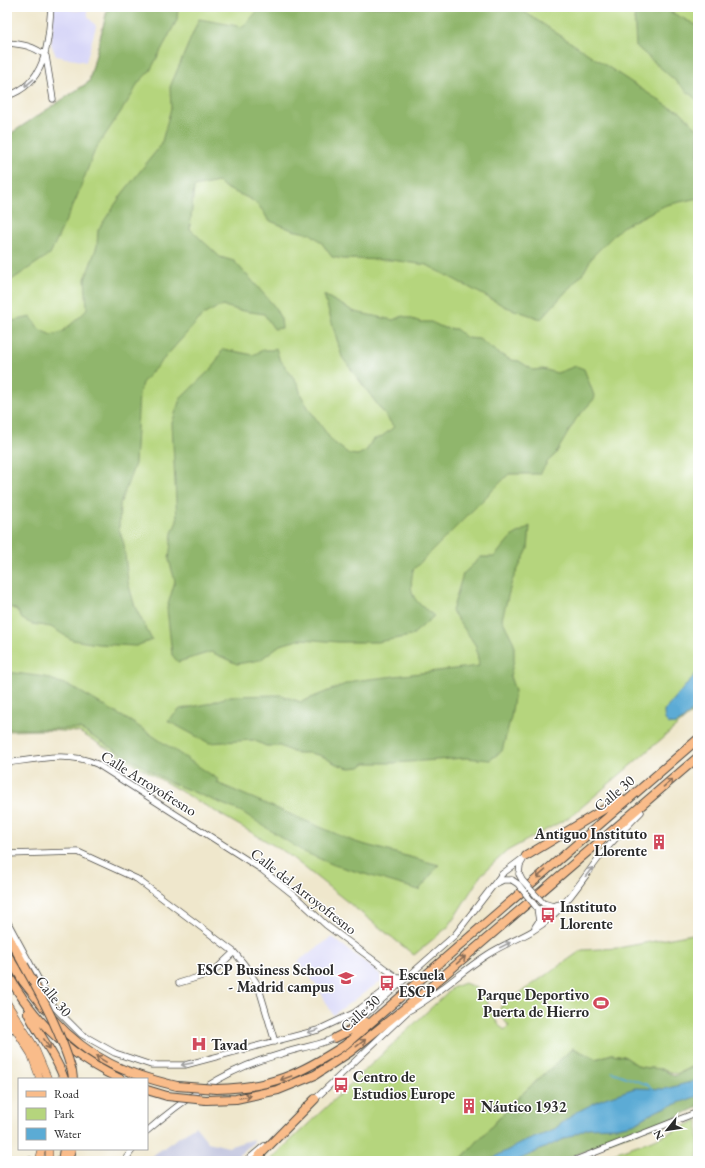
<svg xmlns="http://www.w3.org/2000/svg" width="705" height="1168" viewBox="0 0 705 1168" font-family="'EB Garamond',serif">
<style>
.built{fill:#d8d7f8}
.industrial{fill:#bfc2dd}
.green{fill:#b5d57d;stroke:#708054}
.forest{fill:#90b66c;stroke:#5e704c}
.water{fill:#5babd5;stroke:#436b80}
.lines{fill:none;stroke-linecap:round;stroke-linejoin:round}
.stream{stroke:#5babd5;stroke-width:1.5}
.minor-casing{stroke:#484743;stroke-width:7}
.major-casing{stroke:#484743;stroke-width:8}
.highway-casing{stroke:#484743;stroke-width:10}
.minor{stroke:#fff;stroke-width:5.5}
.major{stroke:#f9bc8a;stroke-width:7}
.highway{stroke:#f9bc8a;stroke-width:8}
.minor-bridge-casing{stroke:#484743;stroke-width:7;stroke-linecap:butt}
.highway-bridge-casing{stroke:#484743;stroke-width:10;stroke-linecap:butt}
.minor-bridge{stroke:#fff;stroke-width:5.5}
.highway-bridge{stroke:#f9bc8a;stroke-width:8}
.oneway{stroke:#a0a0a0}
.oneway2{stroke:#886c56}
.labels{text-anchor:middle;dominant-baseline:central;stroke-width:3;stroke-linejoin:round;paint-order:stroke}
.street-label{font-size:15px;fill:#2b2b2b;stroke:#fff}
.poi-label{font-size:15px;font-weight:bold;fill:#2b2b2b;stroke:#fff;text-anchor:start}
</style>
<rect width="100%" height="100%" fill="#fff"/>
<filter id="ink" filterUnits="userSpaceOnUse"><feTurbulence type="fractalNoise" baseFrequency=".025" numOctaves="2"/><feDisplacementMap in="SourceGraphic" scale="8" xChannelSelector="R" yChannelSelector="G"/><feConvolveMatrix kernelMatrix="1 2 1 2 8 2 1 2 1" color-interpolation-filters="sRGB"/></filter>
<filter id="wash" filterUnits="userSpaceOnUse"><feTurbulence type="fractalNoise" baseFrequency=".012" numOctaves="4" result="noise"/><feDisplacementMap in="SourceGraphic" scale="16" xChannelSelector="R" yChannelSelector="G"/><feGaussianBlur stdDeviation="0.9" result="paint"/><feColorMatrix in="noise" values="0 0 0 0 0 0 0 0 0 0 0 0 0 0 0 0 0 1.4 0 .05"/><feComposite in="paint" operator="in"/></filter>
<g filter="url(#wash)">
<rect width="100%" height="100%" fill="#efe7cc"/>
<path class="built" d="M 54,7 L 77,11 L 86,9 L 89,18 L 96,26 L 86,62 L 56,56 L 51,44 Z
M 332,937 L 380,974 L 381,981 L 333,1015 L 319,989 L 298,961 Z"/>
<path class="industrial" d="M 195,1126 L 208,1142 L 228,1147 L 253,1139 L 254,1142 L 232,1161 L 150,1161 L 149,1158 Z"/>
<path class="green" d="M 108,7 L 698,7 L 698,708 L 570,817 L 507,851 L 481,875 L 449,926 L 414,955 L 285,852 L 79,732 L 44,730 L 7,731 L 7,136 L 89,82 Z
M 698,933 L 698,1064 L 676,1074 L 661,1069 L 640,1067 L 624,1056 L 612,1054 L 596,1059 L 573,1048 L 521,1095 L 459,1161 L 269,1161 L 452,988 L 464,983 C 489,990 485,1005 496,1021 C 498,1024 502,1027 504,1030 L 509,1026 L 499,1014 L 501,1006 L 582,950 L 618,948 Z
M 698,1120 L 698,1161 L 599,1161 L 611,1154 L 655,1139 Z"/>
<path class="forest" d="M 108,7 L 178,7 L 177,20 L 150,71 L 138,83 L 132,95 L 95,150 L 76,199 L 50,254 L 7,283 L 7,136 L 89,82 Z
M 261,7 L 517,7 L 669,107 L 680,111 L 698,130 L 698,198 L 666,205 L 622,227 L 592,257 L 584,272 L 541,319 L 506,307 L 427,265 L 391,260 L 343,259 L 332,257 L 321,242 L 311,234 L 292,230 L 268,220 C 254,191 237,199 218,182 L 194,187 L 190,229 L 220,257 L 234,261 L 256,285 L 274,306 L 281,319 L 282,328 L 274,329 L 264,314 L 238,310 L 224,306 L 216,308 L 203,315 L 142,383 L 139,394 L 135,464 L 120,504 L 119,529 L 124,544 L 128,582 L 135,607 L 152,640 L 136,646 L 98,644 L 72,640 L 51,627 L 32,624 L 22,619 L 17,610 L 7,606 L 7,324 L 8,322 L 31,317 L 39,329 L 51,335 L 62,332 L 83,314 L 87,308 L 85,279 L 97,246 L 98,230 L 122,194 L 161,145 L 171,108 L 170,87 L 199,19 L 243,27 Z
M 636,7 L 661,7 L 698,26 L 698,101 L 636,46 L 634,11 Z
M 324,295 L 355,312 L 393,320 L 403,316 L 421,322 L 431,322 L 444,328 L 456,329 L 467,338 L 479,339 L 498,353 L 511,360 L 519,361 L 533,370 L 543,369 L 557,373 L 576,366 L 584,369 L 595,398 L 576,419 L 555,455 L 548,461 L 540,474 L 509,474 L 413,570 C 408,597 414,600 434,616 L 411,636 L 377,642 L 338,642 L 302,639 L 280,645 L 260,660 L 237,664 L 211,652 L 178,662 L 172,655 L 167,608 L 175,581 L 169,560 L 172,533 L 177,521 L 172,423 L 180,399 L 213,367 L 223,349 L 253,355 L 263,350 L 272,350 L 276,348 L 279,358 L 298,384 L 301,395 L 309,409 L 332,441 L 349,454 L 358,455 L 367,450 L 372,440 L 381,437 L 394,427 L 342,357 Z
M 530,526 L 528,549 L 512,581 L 502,619 L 514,643 L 514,660 L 510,676 L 515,691 L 511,717 L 502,751 L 490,760 L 465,758 L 394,763 L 365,763 L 360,767 L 349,768 L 336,764 L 322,756 L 309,753 L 295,753 L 280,746 L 266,746 L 253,740 L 209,743 L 168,721 L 180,709 L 207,704 L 230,696 L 280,695 L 301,702 L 353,681 L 479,666 L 476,646 L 452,611 L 463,574 L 481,557 L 494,557 L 511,537 Z
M 7,672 L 45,677 L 72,687 L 135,724 L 219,780 L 217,783 L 355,842 L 439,865 L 419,890 L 334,865 L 304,852 L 242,812 L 169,782 L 80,729 L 7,729 Z
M 573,1048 L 596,1059 L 612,1054 L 624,1056 L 640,1067 L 661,1069 L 675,1076 L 698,1064 L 698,1107 L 663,1123 L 610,1141 L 560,1161 L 459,1161 L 521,1095 Z"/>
<path class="water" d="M 698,671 L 698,703 C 692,710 678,730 668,723 C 664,720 664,715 664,711 Z
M 698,1080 L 698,1096 L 659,1110 L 633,1124 L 617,1127 L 588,1128 L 516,1161 L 487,1161 L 521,1143 L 552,1131 L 575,1113 L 602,1099 L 635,1088 L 665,1089 Z"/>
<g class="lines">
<path class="stream" d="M 612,1072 L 648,1085 L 653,1089"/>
</g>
</g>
<g filter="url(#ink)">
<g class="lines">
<defs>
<path id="minor" d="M 7,43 C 22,44 34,46 46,56 L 53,99
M 7,96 C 47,83 48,43 51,7
M 7,763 C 36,759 70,751 97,764 L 261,869 L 295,896 L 326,925 L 399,979
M 7,854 L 78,852 L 137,879 L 234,952 L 244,964 L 258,985 L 275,1042
M 519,874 L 520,865 L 523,860
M 497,883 L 503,880 L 512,880
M 543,903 L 553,906 L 564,903
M 7,921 L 53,1006 L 81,1034 L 115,1053 L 151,1065 L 185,1065 L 318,1030 L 354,1013 L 383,992
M 535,927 L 539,921 L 537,908
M 179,983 L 212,973 L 234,952
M 381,994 L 388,985 L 402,977
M 351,1027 L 455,935 L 502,874 L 526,856
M 7,1033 L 14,1027
M 313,1101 L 408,1011 C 437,996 460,972 487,955 C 508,941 532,935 550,918 C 569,901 583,879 598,859 C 611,842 626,827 641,812
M 147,1131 C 181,1101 218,1075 261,1060 C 275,1056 289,1051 302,1048 C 314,1045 327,1043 337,1036
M 30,1161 L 30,1160
M 124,1161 L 133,1149
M 246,1161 L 264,1146
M 573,1161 L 698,1112"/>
<path id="major" d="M 7,1003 L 34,1046 L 48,1079
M 7,1016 L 31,1054 L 40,1079
M 39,1161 L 42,1149
M 49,1161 L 49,1149"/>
<path id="highway" d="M 526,856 L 621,799
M 7,934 L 24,965
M 7,954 L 23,981 L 45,1009
M 7,973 C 33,1021 70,1056 120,1079
M 28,1013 C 39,1036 56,1054 64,1079
M 53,1019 C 90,1060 126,1074 177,1086
M 335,1038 L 366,1022
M 72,1071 L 73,1079
M 216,1089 C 271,1088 300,1074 345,1045 L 698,739
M 147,1090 L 167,1096
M 206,1100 L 236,1099 L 278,1090 L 315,1075 L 350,1052 L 421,995 L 698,757
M 62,1161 L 64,1149
M 68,1161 L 71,1149
M 254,1161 L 315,1099"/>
</defs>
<use href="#minor" class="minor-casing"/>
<use href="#major" class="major-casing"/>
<use href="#highway" class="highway-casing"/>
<use href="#minor" class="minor"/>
<use href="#major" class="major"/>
<use href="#highway" class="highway"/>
<defs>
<path id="minor-bridge" d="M 519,874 L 522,880 L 543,903
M 512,880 L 518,884 L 537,908"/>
<path id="highway-bridge" d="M 24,965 C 43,999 61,1033 72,1071
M 177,1086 L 216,1089
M 167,1096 L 206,1100"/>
</defs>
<use href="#minor-bridge" class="minor-bridge-casing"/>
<use href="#highway-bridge" class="highway-bridge-casing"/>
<use href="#minor-bridge" class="minor-bridge"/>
<use href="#highway-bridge" class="highway-bridge"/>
</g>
<defs><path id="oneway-shaft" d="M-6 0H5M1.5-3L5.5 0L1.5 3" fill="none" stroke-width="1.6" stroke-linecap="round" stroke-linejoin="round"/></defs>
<g class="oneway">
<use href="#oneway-shaft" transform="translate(29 83) rotate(139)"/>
<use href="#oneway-shaft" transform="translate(589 872) rotate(-52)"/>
<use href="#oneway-shaft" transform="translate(505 945) rotate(-27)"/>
<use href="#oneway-shaft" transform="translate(313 1031) rotate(164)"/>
<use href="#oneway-shaft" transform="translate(187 1064) rotate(169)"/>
</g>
<g class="oneway2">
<use href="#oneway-shaft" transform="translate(668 783) rotate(-40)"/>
<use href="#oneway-shaft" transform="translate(541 874) rotate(139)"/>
<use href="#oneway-shaft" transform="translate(461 960) rotate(-41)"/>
<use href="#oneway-shaft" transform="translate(361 1043) rotate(-38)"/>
<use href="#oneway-shaft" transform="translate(47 1044) rotate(58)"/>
<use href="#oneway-shaft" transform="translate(101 1059) rotate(-149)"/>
<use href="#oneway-shaft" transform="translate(286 1078) rotate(160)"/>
<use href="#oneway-shaft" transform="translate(245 1097) rotate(-9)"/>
</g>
</g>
<defs>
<symbol id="building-bare" viewBox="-9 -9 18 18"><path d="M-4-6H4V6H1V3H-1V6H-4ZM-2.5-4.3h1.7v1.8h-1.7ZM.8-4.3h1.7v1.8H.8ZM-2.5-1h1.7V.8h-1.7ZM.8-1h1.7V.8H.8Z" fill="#d1495b" stroke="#fff" stroke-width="2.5" paint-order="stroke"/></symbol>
<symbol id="bus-bare" viewBox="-9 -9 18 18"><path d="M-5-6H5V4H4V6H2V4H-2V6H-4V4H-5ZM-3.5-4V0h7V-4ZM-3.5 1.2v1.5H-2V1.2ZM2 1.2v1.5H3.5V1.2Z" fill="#d1495b" stroke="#fff" stroke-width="2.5" paint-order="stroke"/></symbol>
<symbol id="university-bare" viewBox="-9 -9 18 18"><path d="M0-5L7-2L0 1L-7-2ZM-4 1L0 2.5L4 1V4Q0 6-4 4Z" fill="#d1495b" stroke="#fff" stroke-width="2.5" paint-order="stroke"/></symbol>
<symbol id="stadium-bare" viewBox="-9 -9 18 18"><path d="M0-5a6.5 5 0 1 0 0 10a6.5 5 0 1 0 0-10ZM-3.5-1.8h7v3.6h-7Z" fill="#d1495b" stroke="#fff" stroke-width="2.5" paint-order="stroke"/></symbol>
<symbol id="hospital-bare" viewBox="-9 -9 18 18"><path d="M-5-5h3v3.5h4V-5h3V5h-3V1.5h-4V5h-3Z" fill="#d1495b" stroke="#fff" stroke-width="2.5" paint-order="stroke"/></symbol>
</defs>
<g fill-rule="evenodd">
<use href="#building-bare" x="648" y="831" width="22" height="22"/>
<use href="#bus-bare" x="537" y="904" width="22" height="22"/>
<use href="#university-bare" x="335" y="967" width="22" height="22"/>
<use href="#bus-bare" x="376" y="972" width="22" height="22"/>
<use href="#stadium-bare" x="590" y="992" width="22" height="22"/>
<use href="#hospital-bare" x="188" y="1033" width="22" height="22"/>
<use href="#bus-bare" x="330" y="1074" width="22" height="22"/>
<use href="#building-bare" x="458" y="1095" width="22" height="22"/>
</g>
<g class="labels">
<g class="street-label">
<text transform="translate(149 783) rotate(32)">Calle Arroyofresno</text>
<text transform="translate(614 793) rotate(-40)">Calle 30</text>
<text transform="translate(304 891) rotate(38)">Calle del Arroyofresno</text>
<text transform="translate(54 996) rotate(51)">Calle 30</text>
<text transform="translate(360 1013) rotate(-42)">Calle 30</text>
</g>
<g class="poi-label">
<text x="647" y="833" text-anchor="end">Antiguo Instituto<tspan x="647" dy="17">Llorente</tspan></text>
<text x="560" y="906">Instituto<tspan x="560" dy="17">Llorente</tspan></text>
<text x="334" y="969" text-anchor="end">ESCP Business School<tspan x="334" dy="17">- Madrid campus</tspan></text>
<text x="399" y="974">Escuela<tspan x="399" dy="17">ESCP</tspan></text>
<text x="589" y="994" text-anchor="end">Parque Deportivo<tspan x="589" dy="17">Puerta de Hierro</tspan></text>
<text x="211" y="1044">Tavad</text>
<text x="353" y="1076">Centro de<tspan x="353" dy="17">Estudios Europe</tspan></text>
<text x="481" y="1106">Náutico 1932</text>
</g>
</g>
<rect width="705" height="1168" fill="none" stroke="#fff" stroke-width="24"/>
<rect x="18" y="1078" width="130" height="72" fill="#ffffff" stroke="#aaaaaa"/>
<rect x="26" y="1091" width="20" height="6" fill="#f9bc8a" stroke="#aaaaaa"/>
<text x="54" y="1098" font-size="12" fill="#2b2b2b">Road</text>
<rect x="26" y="1108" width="20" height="12" fill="#b5d57d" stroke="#aaaaaa"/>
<text x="54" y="1118" font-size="12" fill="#2b2b2b">Park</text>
<rect x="26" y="1128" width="20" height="12" fill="#5babd5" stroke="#aaaaaa"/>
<text x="54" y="1138" font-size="12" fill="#2b2b2b">Water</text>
<g transform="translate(667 1130) rotate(240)" stroke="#ffffff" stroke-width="3" paint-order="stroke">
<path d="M0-3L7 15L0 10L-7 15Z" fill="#2b2b2b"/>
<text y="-6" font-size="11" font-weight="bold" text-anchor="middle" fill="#2b2b2b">N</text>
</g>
</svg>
